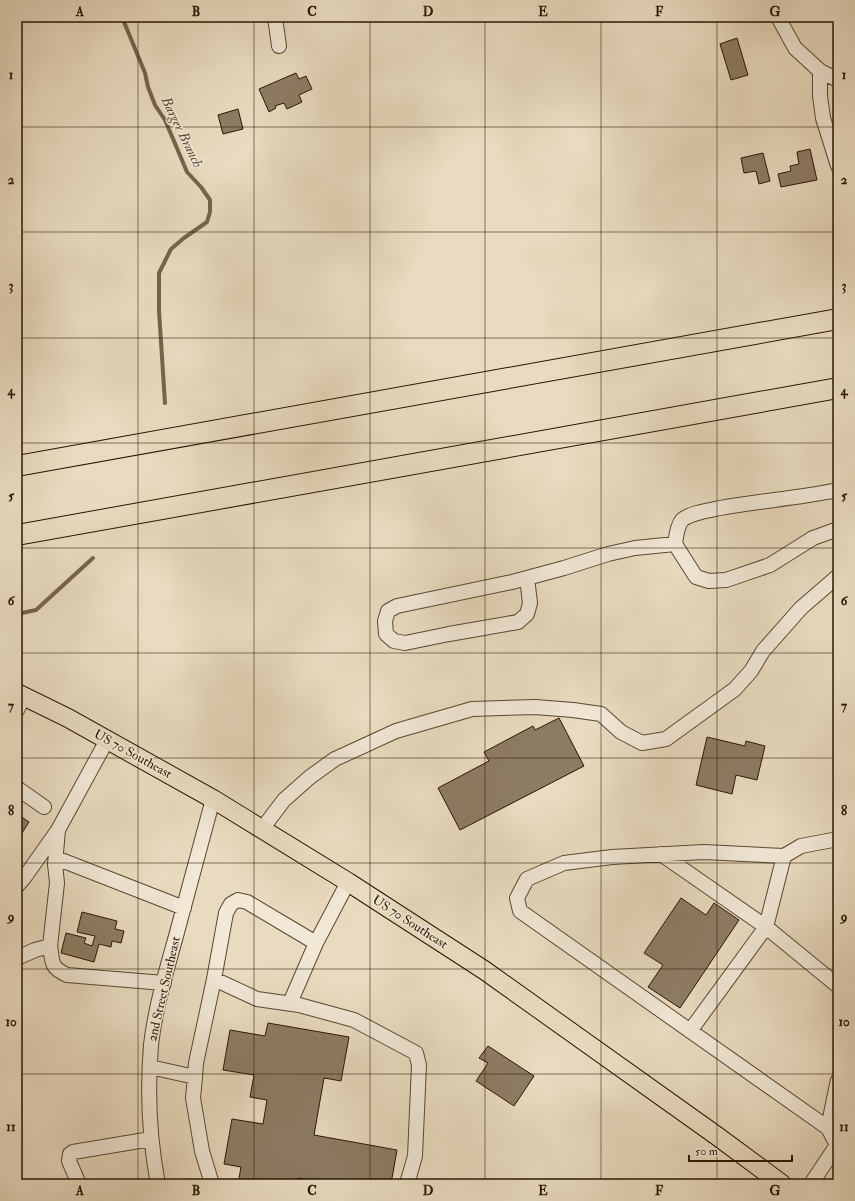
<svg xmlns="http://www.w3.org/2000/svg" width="855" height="1201" viewBox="0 0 855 1201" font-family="'IM FELL Double Pica',serif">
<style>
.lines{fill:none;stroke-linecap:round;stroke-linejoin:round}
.stream{stroke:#75644c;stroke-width:4}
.building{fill:#8d7c64;stroke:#291600}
.minor-casing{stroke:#594730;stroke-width:16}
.major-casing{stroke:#291600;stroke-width:20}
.highway-casing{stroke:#291600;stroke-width:22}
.minor{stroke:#f1e8d6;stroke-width:14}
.major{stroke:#e9dbc0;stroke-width:18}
.highway{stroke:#e9dbc0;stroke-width:20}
.grid{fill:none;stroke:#291600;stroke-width:1;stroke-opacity:0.55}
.labels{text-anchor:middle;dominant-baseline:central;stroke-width:3;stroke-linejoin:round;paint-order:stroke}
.street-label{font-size:13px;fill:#291600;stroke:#f1e8d6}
.water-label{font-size:14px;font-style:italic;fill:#5c4a33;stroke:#f1e8d6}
.neatline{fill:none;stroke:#291600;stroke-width:1.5}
.grid-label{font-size:13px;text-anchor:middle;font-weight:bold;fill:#291600}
</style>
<rect width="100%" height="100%" fill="#e9dbc0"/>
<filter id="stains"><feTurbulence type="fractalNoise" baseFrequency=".005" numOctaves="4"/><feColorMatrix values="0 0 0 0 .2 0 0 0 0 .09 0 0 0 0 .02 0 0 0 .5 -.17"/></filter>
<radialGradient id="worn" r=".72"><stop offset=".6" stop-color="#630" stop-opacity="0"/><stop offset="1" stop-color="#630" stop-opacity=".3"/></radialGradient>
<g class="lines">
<path class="stream" d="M 122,17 L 145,73 L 148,87 L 155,105 L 165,120 L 187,172 L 201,187 L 210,200 L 210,212 L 207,222 L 184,238 L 171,249 L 159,273 L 159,311 L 165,403
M 17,614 L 36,610 L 93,558"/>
</g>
<path class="building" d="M 737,38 L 748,75 L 731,80 L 720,44 Z
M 296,73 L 299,79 L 306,76 L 312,89 L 299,95 L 302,102 L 287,109 L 284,103 L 275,106 L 276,108 L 269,112 L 259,89 Z
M 238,109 L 243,129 L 223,134 L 218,115 Z
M 810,149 L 817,180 L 781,187 L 778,174 L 791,171 L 790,166 L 799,164 L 797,152 Z
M 763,153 L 770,181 L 759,184 L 756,171 L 744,173 L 741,158 Z
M 559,718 L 584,766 L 460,830 L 438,788 L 489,761 L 484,752 L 533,726 L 535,730 Z
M 707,737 L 745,746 L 746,741 L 765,746 L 757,780 L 736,775 L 732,794 L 696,785 Z
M 17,814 L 29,822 L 17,841 Z
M 681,898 L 706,915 L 714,903 L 739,920 L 680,1008 L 648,987 L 663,965 L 644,953 Z
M 82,912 L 117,921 L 115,929 L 124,931 L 121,943 L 112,941 L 111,947 L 99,944 L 94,962 L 61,953 L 66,933 L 86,938 L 84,943 L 92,946 L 95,936 L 77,932 Z
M 268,1023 L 349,1037 L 341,1081 L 324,1078 L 314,1135 L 397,1150 L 391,1184 L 331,1184 L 298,1178 L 297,1184 L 238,1184 L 241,1167 L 224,1164 L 232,1119 L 263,1124 L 267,1100 L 250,1097 L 254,1075 L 223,1070 L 230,1030 L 265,1036 Z
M 488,1046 L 534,1076 L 514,1106 L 476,1081 L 488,1063 L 479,1058 Z"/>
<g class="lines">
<defs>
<path id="minor" d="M 275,17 L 279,46
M 778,17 L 795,48 L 820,71 L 838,80
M 820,71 L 820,96 L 823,118 L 838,166
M 838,490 C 799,498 759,501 720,508 C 710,510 690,513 682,520 C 677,526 676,537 675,544 L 696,577 L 709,581 L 726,580 L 770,565 L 813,538 L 838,529
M 527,578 L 530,603 L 527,614 L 518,622 L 449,634 L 405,643 L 394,641 L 386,634 L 385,621 L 388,611 L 397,606 L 512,582 L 564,568 L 608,554 L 635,548 L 675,544
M 17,710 L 24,696
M 17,788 L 44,807
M 262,829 L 284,800 L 310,777 L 335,759 L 396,731 L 472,709 L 535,707 L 573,710 L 601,714 L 621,732 L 642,743 L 666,739 L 735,689 L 751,671 L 763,651 L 801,608 L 838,576
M 661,854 L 766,927 L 690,1031
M 784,856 L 766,927 L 838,986
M 56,858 L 184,908
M 17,886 L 24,878 L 58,830
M 50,946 C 53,963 50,967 67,975 L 164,983
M 17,958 L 35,950 L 50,946 L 57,883 L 55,864 L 58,830 L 107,740
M 214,979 L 257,999 L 299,1005 L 354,1020 L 416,1053 L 419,1065 L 415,1156 L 407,1184
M 290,1003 L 316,943
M 150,1067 L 195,1077 L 196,1063 L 214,979 L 226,913 L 231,904 L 238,900 L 247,902 L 316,943 L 348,882
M 195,1077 L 193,1098 L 202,1151 L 212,1184
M 828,1128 L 520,911 L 517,898 L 527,879 L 564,863 L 612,857 L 704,852 L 784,856 L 801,846 L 838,839
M 79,1184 L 69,1161 L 70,1154 L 73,1152 L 151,1139
M 158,1184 C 149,1137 147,1093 151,1045 C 155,1009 166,972 176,936 C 188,890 201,845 213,799
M 811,1184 L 837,1145 L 828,1128 L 838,1080"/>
<path id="major" d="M 17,693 L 68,718 L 213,799 L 348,882 L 484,970 L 717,1136 L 782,1184"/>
<path id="highway" d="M 17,466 L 838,319
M 17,535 L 838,388"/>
</defs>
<use href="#minor" class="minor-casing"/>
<use href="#major" class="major-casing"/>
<use href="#highway" class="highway-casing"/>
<use href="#minor" class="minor"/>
<use href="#major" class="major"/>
<use href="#highway" class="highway"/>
</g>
<path class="grid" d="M 138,17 L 138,1184M 254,17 L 254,1184M 370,17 L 370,1184M 485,17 L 485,1184M 601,17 L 601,1184M 717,17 L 717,1184M 17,127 L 838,127M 17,232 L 838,232M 17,338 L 838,338M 17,443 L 838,443M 17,548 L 838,548M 17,653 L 838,653M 17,758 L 838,758M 17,863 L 838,863M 17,969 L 838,969M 17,1074 L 838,1074"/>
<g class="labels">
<g class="street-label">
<text transform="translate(133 754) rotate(29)">US 70 Southeast</text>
<text transform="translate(410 922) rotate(33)">US 70 Southeast</text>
<text transform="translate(164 989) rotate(-77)">2nd Street Southeast</text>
</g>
<g class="water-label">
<text transform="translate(182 132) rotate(64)">Barger Branch</text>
</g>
</g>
<rect width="855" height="1201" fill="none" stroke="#e9dbc0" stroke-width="44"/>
<path d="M689 1155v6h103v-6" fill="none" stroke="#291600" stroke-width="2"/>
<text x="695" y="1155" font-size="12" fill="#291600" stroke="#f1e8d6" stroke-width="3" paint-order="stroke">50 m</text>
<rect x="22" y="22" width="811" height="1157" class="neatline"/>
<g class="grid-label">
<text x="80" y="16">A</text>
<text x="196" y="16">B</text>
<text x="312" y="16">C</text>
<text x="428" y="16">D</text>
<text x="543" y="16">E</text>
<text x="659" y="16">F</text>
<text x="775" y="16">G</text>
<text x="11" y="79">1</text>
<text x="844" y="79">1</text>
<text x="11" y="184">2</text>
<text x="844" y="184">2</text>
<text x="11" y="290">3</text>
<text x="844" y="290">3</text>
<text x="11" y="395">4</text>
<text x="844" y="395">4</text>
<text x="11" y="500">5</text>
<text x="844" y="500">5</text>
<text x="11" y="605">6</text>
<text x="844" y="605">6</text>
<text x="11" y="710">7</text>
<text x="844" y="710">7</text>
<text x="11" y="815">8</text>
<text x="844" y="815">8</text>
<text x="11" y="921">9</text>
<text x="844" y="921">9</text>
<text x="11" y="1026">10</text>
<text x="844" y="1026">10</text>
<text x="11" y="1131">11</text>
<text x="844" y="1131">11</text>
<text x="80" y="1195">A</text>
<text x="196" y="1195">B</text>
<text x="312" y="1195">C</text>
<text x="428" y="1195">D</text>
<text x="543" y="1195">E</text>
<text x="659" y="1195">F</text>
<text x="775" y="1195">G</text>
</g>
<rect width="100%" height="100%" filter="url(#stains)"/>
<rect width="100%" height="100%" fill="url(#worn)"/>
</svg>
